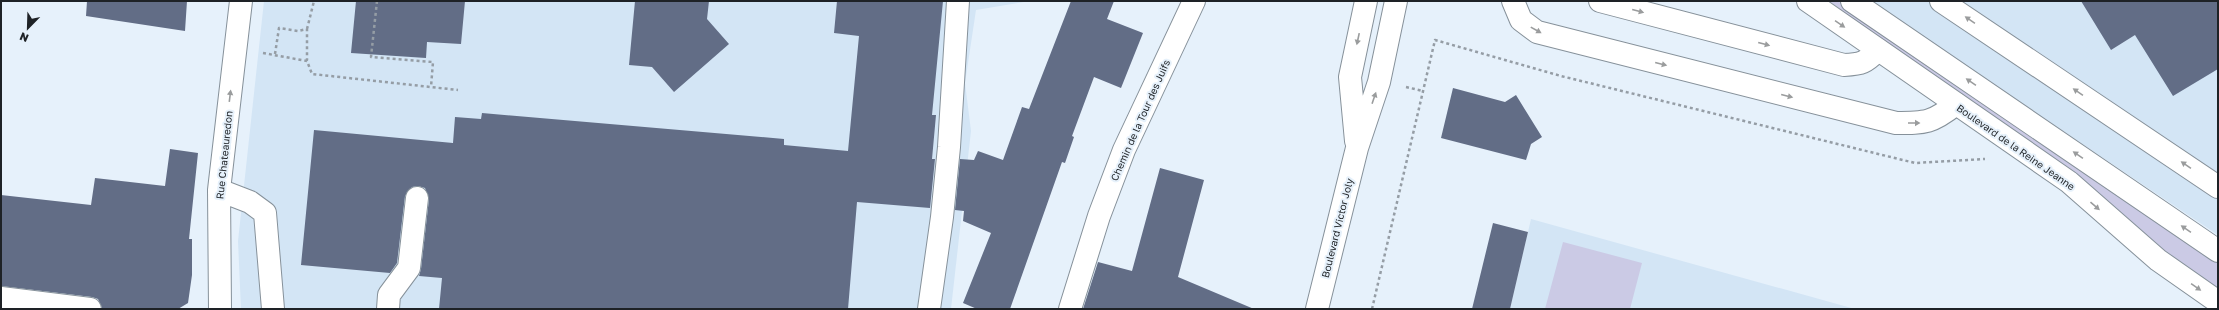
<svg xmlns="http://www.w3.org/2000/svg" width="2219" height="310" viewBox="0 0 2219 310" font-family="'Golos Text',sans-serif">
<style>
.built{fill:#d3e5f5}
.green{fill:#cbcae5}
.building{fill:#626d86}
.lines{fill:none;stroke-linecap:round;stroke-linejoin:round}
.minor-casing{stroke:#86919a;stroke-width:24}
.major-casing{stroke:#86919a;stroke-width:24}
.path{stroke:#959da5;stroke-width:2.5;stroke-dasharray:3 3;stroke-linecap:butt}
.minor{stroke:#fff;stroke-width:22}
.major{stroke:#fff;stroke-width:22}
.oneway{fill:#9a9c9d}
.labels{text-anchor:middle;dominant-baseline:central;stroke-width:4;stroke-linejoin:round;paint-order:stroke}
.street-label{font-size:10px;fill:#1e2226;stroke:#e6f1fb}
</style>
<rect width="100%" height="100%" fill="#e6f1fb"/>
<path class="built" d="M 264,1 L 1030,1 L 976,10 L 965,83 L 971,131 L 951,309 L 241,309 L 238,241 Z
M 1873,1 L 2218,1 L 2218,235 L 1902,23 Z
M 1531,219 L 1855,309 L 1510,309 Z"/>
<path class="green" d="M 1829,1 L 1838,1 L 2218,260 L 2218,291 Z
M 1563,242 L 1642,263 L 1630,309 L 1545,309 Z"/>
<path class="building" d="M 87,1 L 187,1 L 185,31 L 86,16 Z
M 356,1 L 465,1 L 461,44 L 427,42 L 426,58 L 351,53 Z
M 635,1 L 709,1 L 707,19 L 729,44 L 674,92 L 652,67 L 629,65 Z
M 837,1 L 943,1 L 932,115 L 936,115 L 932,159 L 935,159 L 930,208 L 857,202 L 848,309 L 439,309 L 442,278 L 419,276 L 421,269 L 429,199 L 425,188 L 418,186 L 412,187 L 405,196 L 397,263 L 390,273 L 301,265 L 314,130 L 453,143 L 455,117 L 481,119 L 482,113 L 784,139 L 784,145 L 848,151 L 859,36 L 834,33 Z
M 1071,1 L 1114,1 L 1107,19 L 1143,33 L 1121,88 L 1094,77 L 1072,136 L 1074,137 L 1065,163 L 1062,162 L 1010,309 L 977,309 L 963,303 L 991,233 L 963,221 L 964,211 L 955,210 L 960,159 L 974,160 L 978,151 L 1003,160 L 1022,107 L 1029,109 Z
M 2081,1 L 2218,1 L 2218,69 L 2173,96 L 2135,35 L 2111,50 Z
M 1453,88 L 1505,102 L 1516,95 L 1542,137 L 1531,144 L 1526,160 L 1441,138 Z
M 170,149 L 198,153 L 189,239 L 192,239 L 192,275 L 188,303 L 178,309 L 108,309 L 102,308 L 98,299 L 92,297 L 1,286 L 1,195 L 91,205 L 95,178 L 165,186 Z
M 1160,168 L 1204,180 L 1178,277 L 1254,309 L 1083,309 L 1098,262 L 1132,271 Z
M 1493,223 L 1528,232 L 1510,309 L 1472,309 Z"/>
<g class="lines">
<defs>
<path id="minor" d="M 1513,1 L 1521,20 L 1537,32 L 1896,123 C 1926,123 1932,123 1956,104
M 1600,1 L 1844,65 C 1862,64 1865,63 1878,50
M 1941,1 L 2218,187
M 219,190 L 250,202 L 265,213 L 273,309
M 1,298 L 90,309
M 220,309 L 219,190 L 241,1
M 388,309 L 389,295 L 409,268 L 417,198
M 929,309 L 942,217 L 949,147 L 958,1
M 1070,309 L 1099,216 L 1124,150 L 1194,1"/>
<path id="major" d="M 1808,1 L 2069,182 L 2158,260 L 2218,302
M 1852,1 L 2218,251
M 1356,141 L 1350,77 L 1366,1
M 1317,309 L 1357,148 L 1379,82 L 1396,1"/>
</defs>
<use href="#minor" class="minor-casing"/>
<use href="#major" class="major-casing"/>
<path class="path" d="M 377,1 L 371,57 L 433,62 L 431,87
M 307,29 L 314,1
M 263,53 L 307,61 L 312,74 L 458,90
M 275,54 L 279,28 L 298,31 L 307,29 L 307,60
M 1406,87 L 1423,91
M 1372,309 L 1435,40 L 1561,76 L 1915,163 L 1985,159"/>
<use href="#minor" class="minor"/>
<use href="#major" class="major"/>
</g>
<defs><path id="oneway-solid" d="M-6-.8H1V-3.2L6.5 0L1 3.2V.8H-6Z"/></defs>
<g class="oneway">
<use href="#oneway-solid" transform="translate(1638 11) rotate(15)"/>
<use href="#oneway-solid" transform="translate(1970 20) rotate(-146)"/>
<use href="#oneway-solid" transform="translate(1840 24) rotate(34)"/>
<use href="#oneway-solid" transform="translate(1536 30) rotate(29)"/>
<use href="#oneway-solid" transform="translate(1358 39) rotate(102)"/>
<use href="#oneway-solid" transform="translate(1764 44) rotate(15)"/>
<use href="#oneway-solid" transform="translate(1661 64) rotate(14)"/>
<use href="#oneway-solid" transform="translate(1971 82) rotate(-146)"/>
<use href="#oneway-solid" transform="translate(2078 92) rotate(-146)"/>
<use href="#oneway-solid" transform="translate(230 96) rotate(-83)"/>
<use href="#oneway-solid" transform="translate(1787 96) rotate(14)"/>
<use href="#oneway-solid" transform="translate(1374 98) rotate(-71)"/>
<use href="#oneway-solid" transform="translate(1914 123)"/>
<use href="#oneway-solid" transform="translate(2078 155) rotate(-146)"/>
<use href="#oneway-solid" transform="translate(2186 165) rotate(-146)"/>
<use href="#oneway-solid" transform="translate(2095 206) rotate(41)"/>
<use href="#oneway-solid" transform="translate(2186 229) rotate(-146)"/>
<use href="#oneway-solid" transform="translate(2196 287) rotate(35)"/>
</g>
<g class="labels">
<g class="street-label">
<text transform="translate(1140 120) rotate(-66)">Chemin de la Tour des Juifs</text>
<text transform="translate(2016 147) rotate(35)">Boulevard de la Reine Jeanne</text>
<text transform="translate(224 155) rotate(-84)">Rue Chateauredon</text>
<text transform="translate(1337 228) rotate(-76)">Boulevard Victor Joly</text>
</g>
</g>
<rect width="2219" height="310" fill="none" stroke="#1e2226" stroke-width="4"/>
<g transform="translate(28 28) rotate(203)" stroke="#e6f1fb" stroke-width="3" paint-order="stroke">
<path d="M0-3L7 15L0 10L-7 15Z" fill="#1e2226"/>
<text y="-6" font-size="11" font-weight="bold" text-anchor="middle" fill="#1e2226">N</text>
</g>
</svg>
